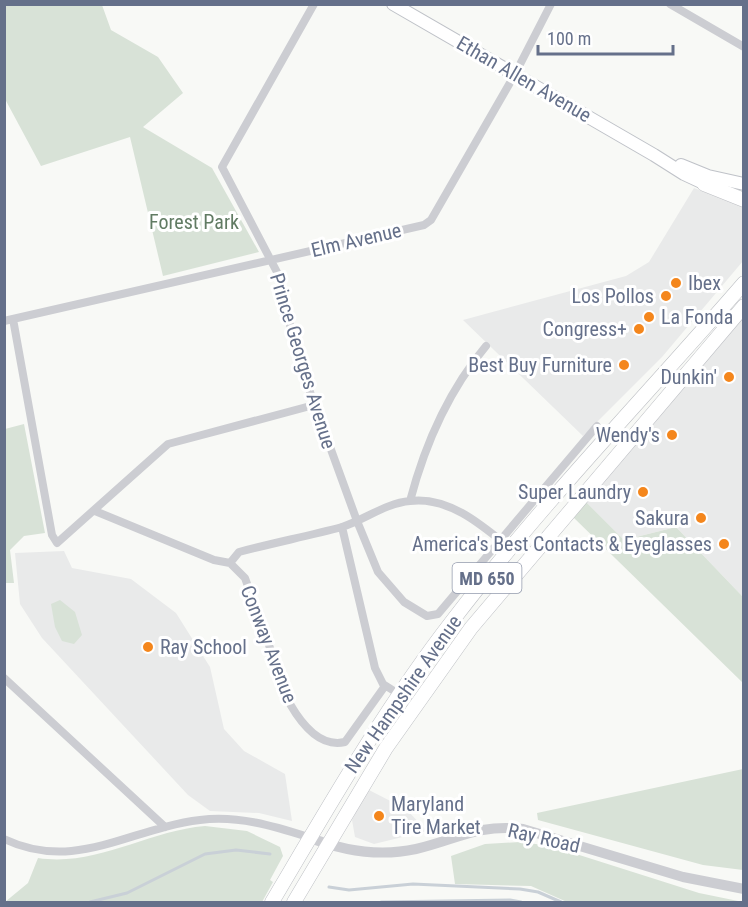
<svg xmlns="http://www.w3.org/2000/svg" width="748" height="907" viewBox="0 0 748 907" font-family="'Roboto Condensed',sans-serif">
<style>
.built{fill:#e9eaea}
.green{fill:#d8e2d7}
.lines{fill:none;stroke-linecap:round;stroke-linejoin:round}
.stream{stroke:#c9d0d7;stroke-width:3}
.secondary-casing{stroke:#bfc2c8;stroke-width:14}
.primary-casing{stroke:#bec0c5;stroke-width:15}
.minor{stroke:#cccdd2;stroke-width:8}
.tertiary{stroke:#cccdd2;stroke-width:10}
.secondary{stroke:#fff;stroke-width:12}
.primary{stroke:#fff;stroke-width:14}
.poi-dot{fill:#f4861c;stroke:#fff;stroke-width:2}
.labels{text-anchor:middle;dominant-baseline:central;stroke-width:6;stroke-linejoin:round;paint-order:stroke}
.shield{fill:#fff;stroke:#939bad;stroke-width:1.5}
.shield-label{font-size:18px;font-weight:bold;fill:#65708a}
.street-label{font-size:20px;fill:#65708a;stroke:#fff}
.park-label{font-size:20px;fill:#617b63;stroke:#fff}
.poi-label{font-size:20px;fill:#65708a;stroke:#fff;text-anchor:end}
</style>
<rect width="100%" height="100%" fill="#f8f9f6"/>
<path class="built" d="M 694,188 L 743,206 L 743,261 L 662,357 L 583,436 L 463,320 L 626,276 L 649,262 Z
M 743,317 L 743,597 L 676,527 L 624,540 L 586,502 Z
M 64,551 L 72,568 L 131,579 L 176,613 L 210,667 L 224,729 L 244,751 L 285,774 L 292,821 L 259,813 L 210,811 L 188,795 L 42,638 L 20,604 L 15,553 Z
M 367,789 L 406,809 L 427,831 L 374,844 L 355,837 L 352,820 Z"/>
<path class="green" d="M 4,5 L 102,5 L 111,30 L 158,57 L 183,93 L 143,127 L 212,168 L 259,252 L 163,276 L 130,137 L 41,166 L 5,99 Z
M 24,424 L 45,533 L 24,536 L 10,550 L 14,583 L 5,583 L 5,429 Z
M 586,502 L 624,540 L 676,527 L 743,597 L 743,683 L 573,517 Z
M 60,600 L 75,612 L 82,635 L 74,644 L 62,641 L 55,627 L 51,604 Z
M 743,769 L 743,870 L 703,865 L 538,820 L 537,813 Z
M 205,826 L 247,831 L 280,847 L 283,856 L 270,880 L 273,882 L 262,902 L 5,902 L 28,883 L 38,858 C 96,867 147,831 205,826 Z
M 520,842 L 551,846 L 699,893 L 743,902 L 567,902 L 531,886 L 455,884 L 451,856 L 485,844 Z"/>
<g class="lines">
<path class="stream" d="M 329,887 L 349,890 L 413,884 L 520,889 L 538,892 L 561,902
M 90,902 L 127,893 L 205,854 L 236,850 L 270,854
M 381,902 L 510,900 L 521,902"/>
<defs>
<path id="secondary" d="M 393,4 L 654,155 L 684,174 L 712,187
M 681,165 L 708,176 L 744,184"/>
<path id="primary" d="M 704,184 L 744,200
M 272,902 C 329,806 384,709 453,620 C 543,502 647,395 744,283
M 294,902 L 386,748 L 471,628 L 744,306"/>
</defs>
<use href="#secondary" class="secondary-casing"/>
<use href="#primary" class="primary-casing"/>
<path class="minor" d="M 314,4 L 222,167 L 278,274 L 298,359 L 357,521 L 378,572 L 404,602 L 427,616 L 438,614 L 597,426
M 670,4 L 744,47
M 13,319 L 52,535 L 57,543 L 168,444 L 314,405
M 4,321 L 424,225 L 431,220 L 515,74 L 551,4
M 410,501 C 425,444 449,390 486,346
M 95,511 L 214,560 L 230,563 L 245,578 L 290,704 C 301,723 320,748 345,742 L 385,686
M 342,527 L 375,668 L 383,684 L 416,705
M 230,563 L 239,552 C 273,543 308,536 342,527 C 364,520 386,503 410,501 C 449,496 483,526 511,549
M 4,678 L 165,827
M 4,839 C 76,873 130,828 200,820 C 237,815 274,826 308,837"/>
<path class="tertiary" d="M 308,837 C 343,851 379,857 416,849 C 458,839 477,824 523,829 L 683,877 L 744,889"/>
<use href="#secondary" class="secondary"/>
<use href="#primary" class="primary"/>
</g>
<g class="poi-dot">
<circle cx="676" cy="283" r="6"/>
<circle cx="666" cy="296" r="6"/>
<circle cx="649" cy="317" r="6"/>
<circle cx="639" cy="329" r="6"/>
<circle cx="624" cy="365" r="6"/>
<circle cx="729" cy="377" r="6"/>
<circle cx="672" cy="435" r="6"/>
<circle cx="643" cy="492" r="6"/>
<circle cx="701" cy="518" r="6"/>
<circle cx="724" cy="544" r="6"/>
<circle cx="148" cy="647" r="6"/>
<circle cx="379" cy="816" r="6"/>
</g>
<g class="labels">
<rect class="shield" x="452.5" y="563" width="69" height="30" rx="4.5"/>
<g class="shield-label">
<text x="487" y="578">MD 650</text>
</g>
<g class="street-label">
<text transform="translate(524 79) rotate(30)">Ethan Allen Avenue</text>
<text transform="translate(356 240) rotate(-13)">Elm Avenue</text>
<text transform="translate(303 361) rotate(73)">Prince Georges Avenue</text>
<text transform="translate(269 644) rotate(69)">Conway Avenue</text>
<text transform="translate(403 694) rotate(-55)">New Hampshire Avenue</text>
<text transform="translate(544 838) rotate(13)">Ray Road</text>
</g>
<g class="park-label">
<text x="194" y="222">Forest Park</text>
</g>
<g class="poi-label">
<text x="688" y="283" text-anchor="start">Ibex</text>
<text x="654" y="296">Los Pollos</text>
<text x="661" y="317" text-anchor="start">La Fonda</text>
<text x="627" y="329">Congress+</text>
<text x="612" y="365">Best Buy Furniture</text>
<text x="717" y="377">Dunkin'</text>
<text x="660" y="435">Wendy's</text>
<text x="631" y="492">Super Laundry</text>
<text x="689" y="518">Sakura</text>
<text x="712" y="544">America's Best Contacts &amp; Eyeglasses</text>
<text x="160" y="647" text-anchor="start">Ray School</text>
<text x="391" y="804" text-anchor="start">Maryland<tspan x="391" dy="23">Tire Market</tspan></text>
</g>
</g>
<rect width="748" height="907" fill="none" stroke="#65708a" stroke-width="12"/>
<path d="M538 45v9h135v-9" fill="none" stroke="#65708a" stroke-width="3"/>
<text x="547" y="45" font-size="18" fill="#65708a" stroke="#ffffff" stroke-width="4.5" paint-order="stroke">100 m</text>
</svg>
